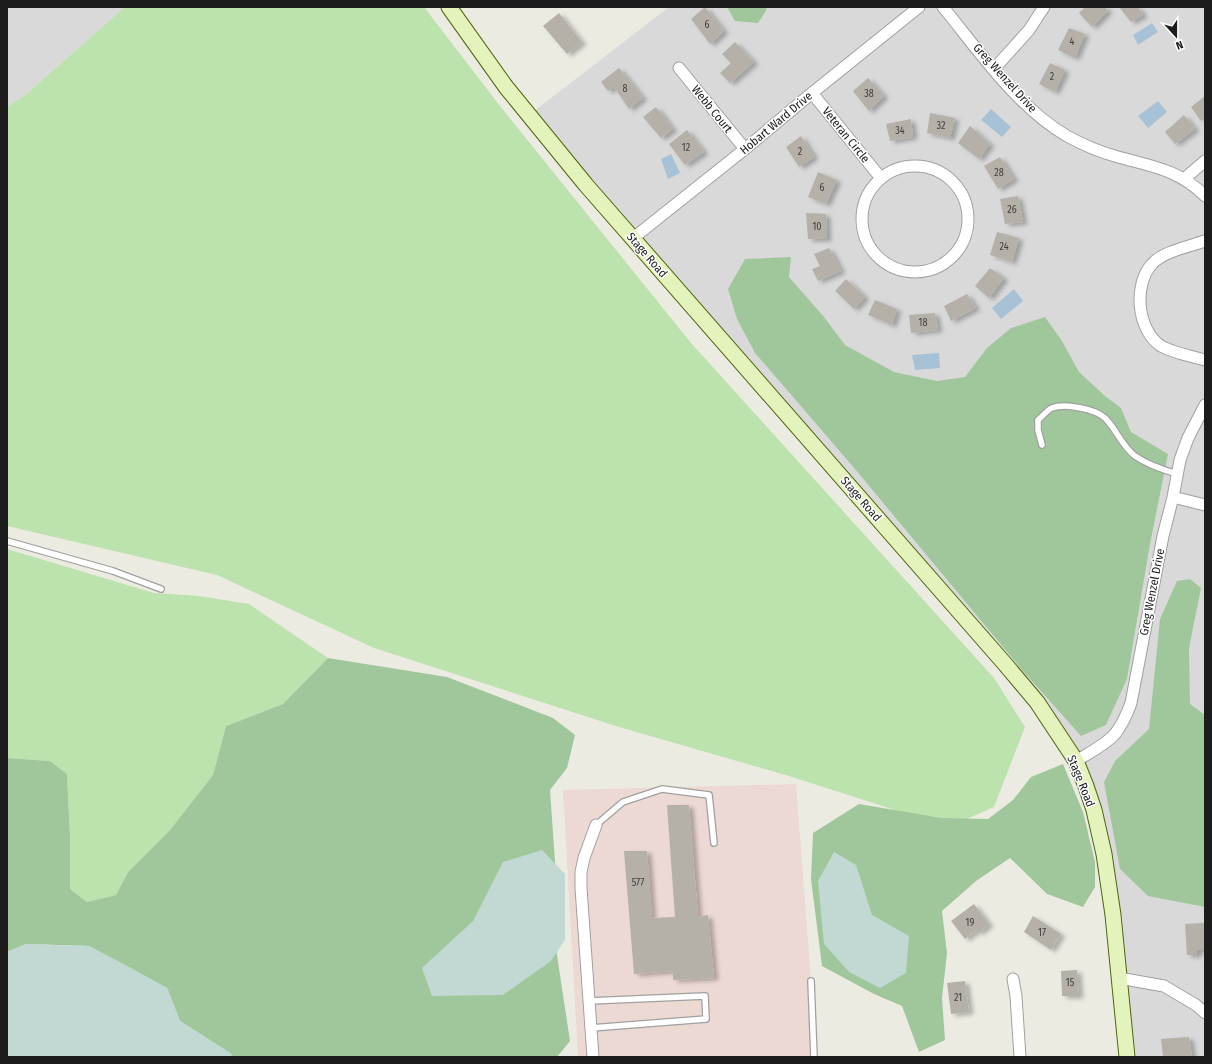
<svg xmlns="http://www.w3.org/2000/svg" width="1212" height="1064" viewBox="0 0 1212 1064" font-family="'Fira Sans Condensed',sans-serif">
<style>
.residential{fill:#dad9d9}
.commercial{fill:#ecd9d3}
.grass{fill:#bce2ad}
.forest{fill:#a0c79b}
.wetland{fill:#c1d9d2}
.water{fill:#a7c2d6}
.building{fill:#b5b1a9;filter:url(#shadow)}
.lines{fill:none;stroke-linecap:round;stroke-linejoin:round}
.lane-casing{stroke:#a0a0a0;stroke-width:8}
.street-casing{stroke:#a0a0a0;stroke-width:13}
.secondary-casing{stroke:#4b6610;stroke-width:17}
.lane{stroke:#fff;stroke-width:5.5}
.street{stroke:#fff;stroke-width:11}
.secondary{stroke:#e4f2bb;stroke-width:15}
.labels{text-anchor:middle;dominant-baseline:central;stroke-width:3;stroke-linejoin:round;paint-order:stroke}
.number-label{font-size:10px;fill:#42413f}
.street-label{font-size:12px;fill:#1c1c1c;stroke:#fff}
</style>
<defs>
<filter id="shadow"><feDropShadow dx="4.5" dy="2.5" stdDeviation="2" flood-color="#0004"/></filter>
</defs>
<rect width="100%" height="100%" fill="#ecebe2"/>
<path class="residential" d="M 7,7 L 125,7 L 24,96 L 7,107 Z
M 669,7 L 1205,7 L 1205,1057 L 1126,1057 L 1094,810 L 1037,703 L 529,115 Z"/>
<path class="commercial" d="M 796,784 L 811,981 L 813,1057 L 578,1057 L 563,790 Z"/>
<path class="grass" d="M 125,7 L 424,7 L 500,106 L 691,343 L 994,678 L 1025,727 L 994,807 L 948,827 L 789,776 L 619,727 L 374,648 L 217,575 L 7,526 L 7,107 L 24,96 Z
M 7,549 L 154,593 L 199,596 L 249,604 L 328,658 L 283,704 L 226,726 L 213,775 L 170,830 L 128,872 L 116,895 L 87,902 L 70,889 L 70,836 L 67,774 L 50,761 L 7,758 Z"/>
<path class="forest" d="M 727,7 L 764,7 L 767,9 L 758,23 L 735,21 Z
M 791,257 L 789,277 L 824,317 L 845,345 L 894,372 L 937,381 L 965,377 L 987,348 L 1011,328 L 1045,317 L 1062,341 L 1079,372 L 1105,396 L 1121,408 L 1131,432 L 1168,454 L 1150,544 L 1127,679 L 1106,725 L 1081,736 L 1023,671 L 855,469 L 755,353 L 737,319 L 728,289 L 745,259 Z
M 1190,579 L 1201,588 L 1189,648 L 1190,704 L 1205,715 L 1205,907 L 1148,896 L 1120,869 L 1104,782 L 1115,761 L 1149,729 L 1160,619 L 1177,581 Z
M 328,658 L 447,677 L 553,718 L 575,735 L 567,768 L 550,790 L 556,876 L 555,942 L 570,1041 L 557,1057 L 231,1057 L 231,1054 L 180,1021 L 167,988 L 89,946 L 26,944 L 7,952 L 7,758 L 50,761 L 67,774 L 70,836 L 70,889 L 87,902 L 116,895 L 128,872 L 170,830 L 213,775 L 226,726 L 283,704 Z
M 1063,764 L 1083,812 L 1095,862 L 1095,887 L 1083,907 L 1047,894 L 1010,858 L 976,881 L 942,911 L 947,953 L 942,998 L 945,1040 L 919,1052 L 902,1006 L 874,994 L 822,966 L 811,879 L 813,833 L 859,804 L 941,818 L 988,819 L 1013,800 L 1031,777 Z"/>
<path class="wetland" d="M 542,850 L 565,874 L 565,940 L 551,961 L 503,995 L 432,996 L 422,968 L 473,921 L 503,862 Z
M 834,852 L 856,865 L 872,915 L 909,936 L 906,973 L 880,988 L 849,972 L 824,944 L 818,881 Z
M 26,944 L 89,946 L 129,967 L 167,988 L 180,1021 L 232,1054 L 231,1057 L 7,1057 L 7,952 Z"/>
<path class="water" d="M 1152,23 L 1158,32 L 1138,45 L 1133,35 Z
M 1158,101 L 1167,112 L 1148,128 L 1138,116 Z
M 991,109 L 1011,127 L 1002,137 L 981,120 Z
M 671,154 L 680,173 L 668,179 L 661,159 Z
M 1014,289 L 1023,301 L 1001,319 L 992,308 Z
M 939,353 L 940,368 L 915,370 L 912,355 Z"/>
<path class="building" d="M 705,7 L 724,31 L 710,44 L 691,19 Z
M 1085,7 L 1105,7 L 1108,11 L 1092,27 L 1079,13 Z
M 1119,7 L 1138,7 L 1143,15 L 1131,22 Z
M 559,13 L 582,42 L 567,54 L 543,26 Z
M 1069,28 L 1085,34 L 1075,58 L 1058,50 Z
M 735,42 L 754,62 L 730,83 L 720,73 L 731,63 L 722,54 Z
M 1050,63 L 1065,70 L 1055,92 L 1039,84 Z
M 619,68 L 643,98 L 629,109 L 614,87 L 608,91 L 601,82 Z
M 868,78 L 884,96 L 869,111 L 853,91 Z
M 1205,96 L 1205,118 L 1201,121 L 1191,107 Z
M 656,107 L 673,129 L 661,138 L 643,117 Z
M 930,113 L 955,118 L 950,138 L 927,133 Z
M 1184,115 L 1195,129 L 1175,144 L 1165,132 Z
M 911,119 L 913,137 L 890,141 L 886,124 Z
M 970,126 L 990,144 L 979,159 L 958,143 Z
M 687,130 L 704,152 L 685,165 L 669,144 Z
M 801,136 L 814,157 L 799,167 L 786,147 Z
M 1000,157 L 1014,179 L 998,189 L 984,166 Z
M 818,172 L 837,180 L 826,204 L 808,197 Z
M 1018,196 L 1023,222 L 1005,224 L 1000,199 Z
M 806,213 L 826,214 L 827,239 L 808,239 Z
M 997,232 L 1019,238 L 1012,262 L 990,255 Z
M 829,248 L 841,271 L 818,281 L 812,269 L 820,266 L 814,254 Z
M 990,268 L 1004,278 L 989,298 L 975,286 Z
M 846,279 L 865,297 L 854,309 L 835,291 Z
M 967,294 L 976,308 L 951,321 L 944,306 Z
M 875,300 L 897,309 L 892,325 L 868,315 Z
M 935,313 L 938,330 L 911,333 L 909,315 Z
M 667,805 L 689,805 L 698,917 L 708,915 L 714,978 L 673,980 L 673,971 L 634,974 L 624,851 L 647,851 L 652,918 L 675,917 Z
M 974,904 L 989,924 L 979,933 L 977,930 L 965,939 L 951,921 Z
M 1033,916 L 1061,934 L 1051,950 L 1024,932 Z
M 1205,923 L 1205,950 L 1197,950 L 1197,955 L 1187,955 L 1185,924 Z
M 1077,970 L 1079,996 L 1062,996 L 1061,971 Z
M 965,981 L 969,1012 L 951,1014 L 947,983 Z
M 1189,1037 L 1192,1057 L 1163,1057 L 1161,1039 Z"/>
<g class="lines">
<defs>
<path id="lane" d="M 1042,445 L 1038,430 L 1038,420 C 1042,417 1047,410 1052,408 C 1065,403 1095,409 1105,418 C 1116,429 1122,446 1135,456 C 1148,465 1163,470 1178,474
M 7,541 L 113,571 L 161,589
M 596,825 L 623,802 L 662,789 L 709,795 L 714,843
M 811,981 L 814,1057
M 589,1001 L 705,996 L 706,1019 L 591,1028"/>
<path id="street" d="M 943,7 C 979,51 1017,107 1067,136 C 1083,145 1100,152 1118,157 C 1151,166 1180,170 1205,196
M 679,68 L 745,149
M 994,69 L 1029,30 L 1044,7
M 812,93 L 880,177
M862 219a53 53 0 1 1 106 0a53 53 0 1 1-106 0Z
M 1184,179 L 1205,161
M 632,239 L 745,149 L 812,93 L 919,7
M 1205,241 C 1190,246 1162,252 1152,264 C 1133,285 1137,330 1161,346 C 1171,352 1194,357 1205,360
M 1173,497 L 1205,505
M 1076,761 C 1089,753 1105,745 1115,734 C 1122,725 1127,714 1131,703 L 1163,536 L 1173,497 L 1180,460 L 1188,438 L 1205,405
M 1119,978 L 1164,986 L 1196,1005 L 1205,1013
M 1013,979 L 1016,996 L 1020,1057
M 593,1057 L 581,888 L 581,872 L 584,858 L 596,825"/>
<path id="secondary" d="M 449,7 L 506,87 L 586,185 L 1005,664 L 1037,702 L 1076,761 L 1086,786 L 1094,810 L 1104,854 L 1113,915 L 1127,1057"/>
</defs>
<use href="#lane" class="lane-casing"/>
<use href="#street" class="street-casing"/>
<use href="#secondary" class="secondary-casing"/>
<use href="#lane" class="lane"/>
<use href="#street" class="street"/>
<use href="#secondary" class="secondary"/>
</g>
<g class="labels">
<g class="number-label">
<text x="707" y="25">6</text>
<text x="1072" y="42">4</text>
<text x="1052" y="77">2</text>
<text x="625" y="89">8</text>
<text x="869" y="94">38</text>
<text x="941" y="126">32</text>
<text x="900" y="131">34</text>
<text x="686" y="148">12</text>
<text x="800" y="152">2</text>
<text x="999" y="173">28</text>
<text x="822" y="188">6</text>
<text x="1012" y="210">26</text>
<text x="817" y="227">10</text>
<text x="1004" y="247">24</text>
<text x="923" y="323">18</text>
<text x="638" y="883">577</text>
<text x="970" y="923">19</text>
<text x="1042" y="933">17</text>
<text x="1070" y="983">15</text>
<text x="958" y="998">21</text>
</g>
<g class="street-label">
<text transform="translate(1005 78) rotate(48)">Greg Wenzel Drive</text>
<text transform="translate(712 109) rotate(51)">Webb Court</text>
<text transform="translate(776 123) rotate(-40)">Hobart Ward Drive</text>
<text transform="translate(846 135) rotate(51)">Veteran Circle</text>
<text transform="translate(647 255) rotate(49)">Stage Road</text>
<text transform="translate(861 499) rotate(49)">Stage Road</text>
<text transform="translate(1152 592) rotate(-79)">Greg Wenzel Drive</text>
<text transform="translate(1081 781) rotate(68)">Stage Road</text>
</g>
</g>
<rect width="1212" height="1064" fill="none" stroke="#1c1c1c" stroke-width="16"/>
<g transform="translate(1176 36) rotate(159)" stroke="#ffffff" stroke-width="3" paint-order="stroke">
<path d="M0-3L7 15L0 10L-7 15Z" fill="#1c1c1c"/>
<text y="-6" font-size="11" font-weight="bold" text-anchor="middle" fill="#1c1c1c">N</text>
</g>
</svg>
